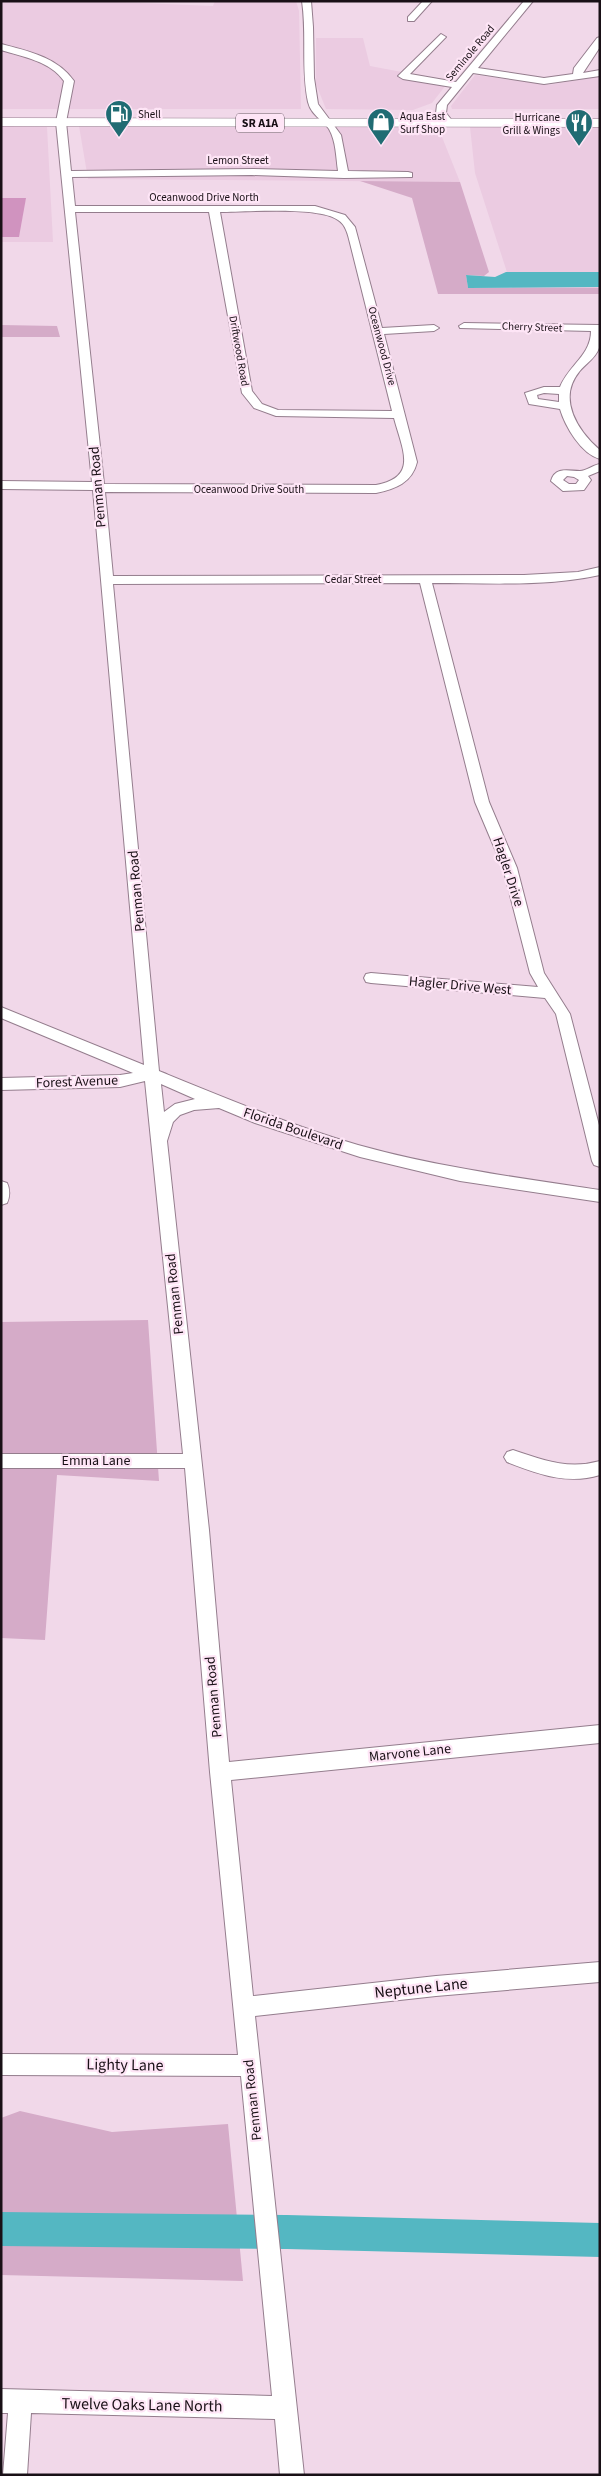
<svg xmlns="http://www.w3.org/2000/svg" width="601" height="2476" viewBox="0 0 601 2476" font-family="'Source Sans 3',sans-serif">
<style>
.built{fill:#ebcbe1}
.green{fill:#d5abc8}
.water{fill:#54b7c2}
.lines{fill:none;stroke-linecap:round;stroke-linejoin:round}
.river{fill:#54b7c2;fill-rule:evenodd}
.building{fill:#d093bf}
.minor-casing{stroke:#947d8d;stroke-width:2}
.highway-casing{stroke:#947d8d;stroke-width:1}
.minor{fill:#fff;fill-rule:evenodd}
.highway{fill:#fff;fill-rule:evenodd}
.labels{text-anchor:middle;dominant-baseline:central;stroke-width:4.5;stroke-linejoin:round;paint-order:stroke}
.far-street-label{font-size:11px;fill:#191016;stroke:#fee5f6}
.far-poi-label{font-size:11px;fill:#191016;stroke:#fee5f6;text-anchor:start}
.shield{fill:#fee5f6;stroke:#5e5059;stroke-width:1}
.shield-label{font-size:12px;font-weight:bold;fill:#191016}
.street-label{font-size:14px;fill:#191016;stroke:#fee5f6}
.near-street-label{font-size:16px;fill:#191016;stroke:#fee5f6}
</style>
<rect width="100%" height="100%" fill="#f1d8e9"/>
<path class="built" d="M 1,1 L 93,1 L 213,6 L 215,1 L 296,1 L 299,11 L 301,109 L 1,109 Z
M 316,38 L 363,38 L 370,66 L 402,72 L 398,77 L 446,85 L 432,103 L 413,110 L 326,109 L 316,84 Z
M 475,75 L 549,85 L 600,76 L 600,109 L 452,109 L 451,106 Z
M 1,126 L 47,127 L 53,242 L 1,242 Z
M 79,126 L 438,127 L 460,182 L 88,179 Z
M 470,127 L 600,127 L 600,294 L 514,294 L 475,173 Z"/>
<path class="green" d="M 360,181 L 460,182 L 489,272 L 484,276 L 466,275 L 468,288 L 600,288 L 600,294 L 438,294 L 412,198 Z
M 1,325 L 57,326 L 60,337 L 1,337 Z
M 148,1320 L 159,1481 L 57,1475 L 45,1640 L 1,1638 L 1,1322 Z
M 20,2111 L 112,2132 L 228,2124 L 243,2281 L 1,2275 L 1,2118 Z"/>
<path class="water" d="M 506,272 L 600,272 L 600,287 L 468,288 L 466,275 L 495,277 Z"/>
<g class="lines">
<path class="river" d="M 1,2212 L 287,2215 L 600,2223 L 600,2257 L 287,2249 L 1,2246 Z"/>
</g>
<path class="building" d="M 1,198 L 26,198 L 19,237 L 1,237 Z"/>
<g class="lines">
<defs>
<path id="minor" d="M 302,1 L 311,1 L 313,27 L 314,78 L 318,104 L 341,135 L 348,171 L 408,172 L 412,173 L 412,177 L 344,178 L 252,175 L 72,177 L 75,206 L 315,206 L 345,215 L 355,227 L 382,328 L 434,325 L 439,328 L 434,331 L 384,334 L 417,462 C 412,483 395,489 376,493 L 105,492 L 113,576 L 524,575 L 578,572 L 600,567 L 600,575 C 546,587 488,583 432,583 L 489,802 L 517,868 L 544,973 L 570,1014 L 600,1129 L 600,1167 L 594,1165 L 592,1161 L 556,1014 L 545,998 L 371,983 L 366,982 L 364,978 L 366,974 L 371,973 L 538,987 L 530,973 L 503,868 L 475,802 L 420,583 L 113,584 L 159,1071 C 225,1098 290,1125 358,1145 C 437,1167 519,1178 600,1190 L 600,1202 L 460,1181 L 360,1157 L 255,1123 L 219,1108 L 194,1110 L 180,1115 L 173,1122 L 167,1141 L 209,1530 L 229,1762 L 600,1725 L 600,1743 L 231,1780 L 253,1996 L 436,1976 L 600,1962 L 600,1982 L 436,1996 L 255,2016 L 304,2475 L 280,2475 L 275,2419 L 31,2413 L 27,2475 L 3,2475 L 8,2413 L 1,2413 L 1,2389 L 272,2396 L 241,2076 L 1,2075 L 1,2054 L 238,2055 L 210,1772 L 185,1468 L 1,1468 L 1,1454 L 183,1454 L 145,1081 L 120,1087 L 1,1090 L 1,1078 L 120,1075 L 133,1073 L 1,1018 L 1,1007 L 144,1065 L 93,490 L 1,489 L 1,481 L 92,482 L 56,122 L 64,81 C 50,61 23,57 1,50 L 1,44 C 28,51 57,57 74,81 L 66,122 L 71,171 L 252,169 L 338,171 C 336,157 336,141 329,129 C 322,119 311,115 308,102 C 301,69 307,35 302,1 ZM 75,212 L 209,212 L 242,393 L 254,408 L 276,416 L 394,418 C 402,449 419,477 376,485 L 104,484 ZM 220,212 C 245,212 319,206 338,220 C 346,225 348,235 350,243 L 392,411 L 278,410 L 262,404 L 252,391 ZM 161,1084 L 195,1099 L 175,1104 L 164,1112 Z
M 423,1 L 432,1 L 414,21 L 408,21 L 408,17 Z
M 524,1 L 533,1 L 478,68 L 544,78 L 573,74 L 574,68 L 597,38 L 600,37 L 600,47 L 583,73 L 600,70 L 600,76 L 544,84 L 473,73 L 447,105 L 446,113 L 454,123 L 446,125 L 436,113 L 437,105 L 452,87 L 403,79 L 398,76 L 441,34 L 446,37 L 444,39 L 410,74 L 456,82 Z
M 464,323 L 600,325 C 600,332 601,341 599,348 C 596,358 585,364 579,372 C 557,399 578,431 600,450 L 600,459 C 581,454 565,426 560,409 L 529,404 L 525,393 L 544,387 L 560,387 C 569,365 591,355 591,331 L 460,328 L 459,326 ZM 544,393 L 559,394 L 559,402 L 538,399 L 537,395 Z
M 600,464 L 600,471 L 588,476 L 591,480 L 584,490 L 563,491 L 551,481 C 555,466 569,471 580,471 C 586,471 593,465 600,464 ZM 567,476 L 574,477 L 579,480 L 576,484 L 569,484 L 563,480 Z
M 1,1181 L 7,1183 C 10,1189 10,1197 7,1203 L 1,1205 Z
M 513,1450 C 543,1460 568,1470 600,1461 L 600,1475 C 567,1485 538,1474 507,1462 L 504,1457 L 507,1452 Z"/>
<path id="highway" d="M 1,118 L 600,119 L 600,127 L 1,126 Z"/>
</defs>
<use href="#minor" class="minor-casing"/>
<use href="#highway" class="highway-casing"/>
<use href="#minor" class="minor"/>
<use href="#highway" class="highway"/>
</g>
<defs>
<symbol id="fuel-pin" viewBox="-11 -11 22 30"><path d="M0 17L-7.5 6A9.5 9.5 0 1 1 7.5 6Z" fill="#206c73" stroke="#fee5f6"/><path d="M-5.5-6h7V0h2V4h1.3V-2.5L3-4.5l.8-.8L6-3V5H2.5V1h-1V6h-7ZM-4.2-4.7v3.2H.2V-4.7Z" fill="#fff"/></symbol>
<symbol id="shop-pin" viewBox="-11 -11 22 30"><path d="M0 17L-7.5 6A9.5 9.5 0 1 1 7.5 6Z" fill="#206c73" stroke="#fee5f6"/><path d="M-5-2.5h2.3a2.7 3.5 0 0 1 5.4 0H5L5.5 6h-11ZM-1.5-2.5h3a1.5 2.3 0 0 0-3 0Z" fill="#fff"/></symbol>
<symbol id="restaurant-pin" viewBox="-11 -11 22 30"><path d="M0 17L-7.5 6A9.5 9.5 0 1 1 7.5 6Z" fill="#206c73" stroke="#fee5f6"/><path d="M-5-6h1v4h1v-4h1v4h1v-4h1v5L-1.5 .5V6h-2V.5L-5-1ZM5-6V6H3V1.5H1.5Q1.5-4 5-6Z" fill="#fff"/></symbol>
</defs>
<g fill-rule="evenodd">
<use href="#fuel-pin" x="103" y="98" width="32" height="43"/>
<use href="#shop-pin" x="365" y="106" width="32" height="43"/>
<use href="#restaurant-pin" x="563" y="107" width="32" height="43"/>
</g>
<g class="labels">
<g class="far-street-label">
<text transform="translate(470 53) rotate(-50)">Seminole Road</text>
<text x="238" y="160">Lemon Street</text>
<text x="204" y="197">Oceanwood Drive North</text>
<text transform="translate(532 327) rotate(2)">Cherry Street</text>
<text transform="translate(382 346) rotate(75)">Oceanwood Drive</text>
<text transform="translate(239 351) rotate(80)">Driftwood Road</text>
<text x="249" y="489">Oceanwood Drive South</text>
<text x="353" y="579">Cedar Street</text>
</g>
<g class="far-poi-label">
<text x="138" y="114">Shell</text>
<text x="400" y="116">Aqua East<tspan x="400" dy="13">Surf Shop</tspan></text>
<text x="560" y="117" text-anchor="end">Hurricane<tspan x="560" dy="13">Grill &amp; Wings</tspan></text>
</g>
<rect class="shield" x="236" y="113.5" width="48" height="19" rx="4"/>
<g class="shield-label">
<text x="260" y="123">SR A1A</text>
</g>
<g class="street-label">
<text transform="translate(98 487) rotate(-95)">Penman Road</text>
<text transform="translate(508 872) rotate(72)">Hagler Drive</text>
<text transform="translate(137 891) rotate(-95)">Penman Road</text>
<text transform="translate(460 986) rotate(5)">Hagler Drive West</text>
<text transform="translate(77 1082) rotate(-2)">Forest Avenue</text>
<text transform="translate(293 1129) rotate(19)">Florida Boulevard</text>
<text transform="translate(175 1294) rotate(-96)">Penman Road</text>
<text x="96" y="1461">Emma Lane</text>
<text transform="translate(214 1697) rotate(-95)">Penman Road</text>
<text transform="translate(410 1753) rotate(-6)">Marvone Lane</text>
<text transform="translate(253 2100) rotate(-96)">Penman Road</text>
</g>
<g class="near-street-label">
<text transform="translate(421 1988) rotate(-6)">Neptune Lane</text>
<text transform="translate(125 2065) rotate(1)">Lighty Lane</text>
<text transform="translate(142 2405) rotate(1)">Twelve Oaks Lane North</text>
</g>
</g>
<rect width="601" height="2476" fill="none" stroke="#191016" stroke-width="5"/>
</svg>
